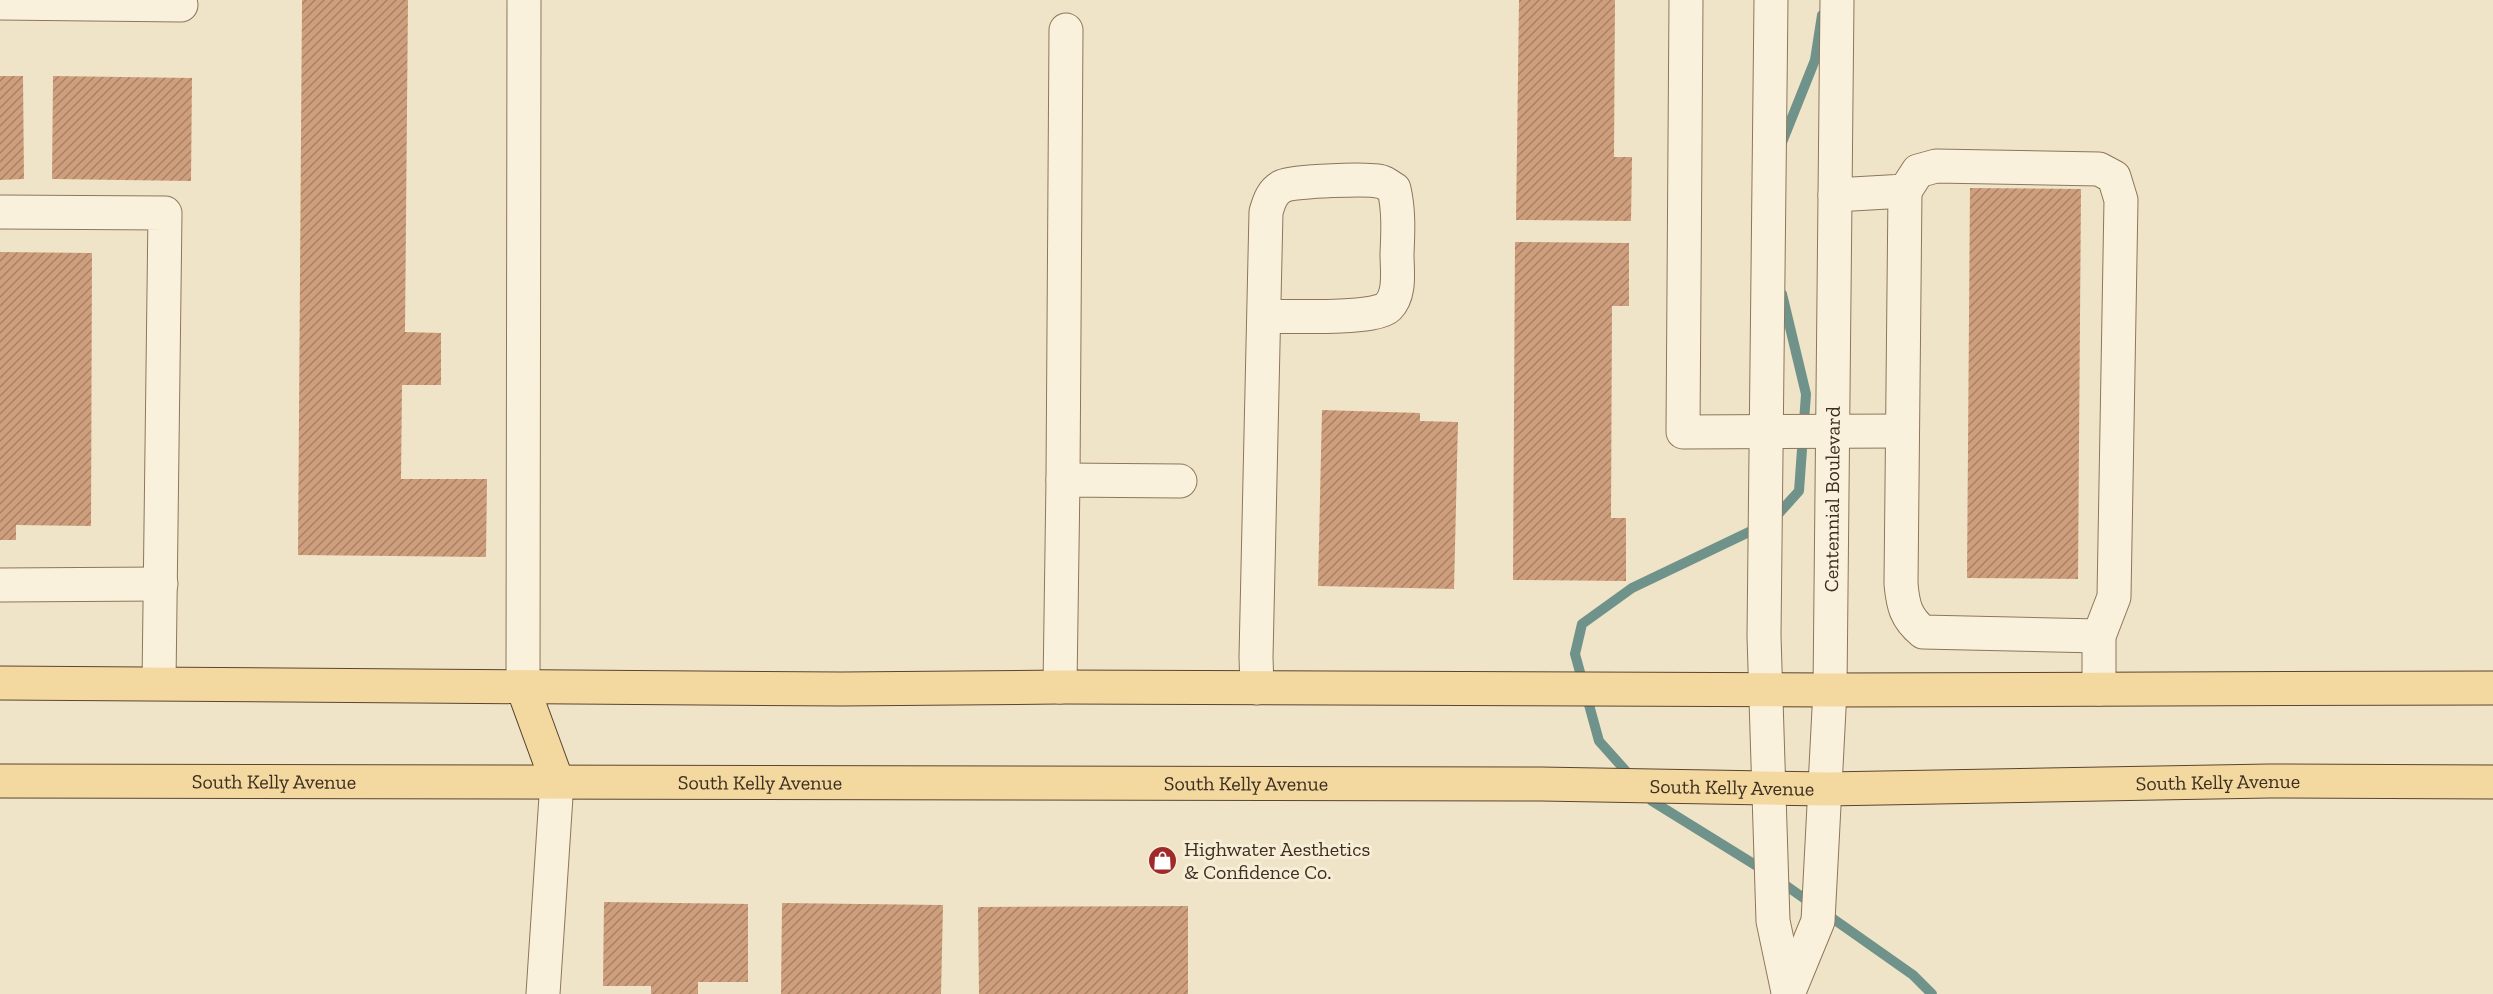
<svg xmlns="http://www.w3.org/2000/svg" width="2493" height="994" viewBox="0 0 2493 994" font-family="'Zilla Slab',serif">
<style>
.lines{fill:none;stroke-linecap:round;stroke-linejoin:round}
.stream{stroke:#6f938a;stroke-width:10}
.building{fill:url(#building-hatch)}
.minor-casing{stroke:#8d765c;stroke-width:35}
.major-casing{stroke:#5b4430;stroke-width:35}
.minor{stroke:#faf1dc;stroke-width:33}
.major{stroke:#f3d9a0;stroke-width:33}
.labels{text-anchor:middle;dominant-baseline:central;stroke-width:6;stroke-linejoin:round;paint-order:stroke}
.street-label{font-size:20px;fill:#3d2e20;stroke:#f7eed8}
.poi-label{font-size:20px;fill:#3d2e20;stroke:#f7eed8;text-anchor:start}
</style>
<defs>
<pattern id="building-hatch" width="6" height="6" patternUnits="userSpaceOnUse" patternTransform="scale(1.5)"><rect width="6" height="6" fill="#cf9f7d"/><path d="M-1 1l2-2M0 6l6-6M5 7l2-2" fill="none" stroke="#a98266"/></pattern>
</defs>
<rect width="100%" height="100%" fill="#f0e4c8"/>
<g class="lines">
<path class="stream" d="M 1781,145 L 1815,60 L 1822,15
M 1633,779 L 1599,741 L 1575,654 L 1582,624 L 1632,588 L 1772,521 L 1799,491 L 1806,394 L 1782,294
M 1646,793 L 1652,801 L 1765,871
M 1778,880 L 1913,975 L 1932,994"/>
</g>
<path class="building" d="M 302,0 L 408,0 L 405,332 L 441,333 L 441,385 L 402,385 L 401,479 L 487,479 L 486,557 L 298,555 Z
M 1519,0 L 1615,0 L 1614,157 L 1632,157 L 1631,221 L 1516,220 Z
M 0,76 L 23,76 L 24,179 L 0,180 Z
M 53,76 L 192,78 L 191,181 L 52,179 Z
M 1970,188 L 2081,189 L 2078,579 L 1967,578 Z
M 1515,242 L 1629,243 L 1629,306 L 1612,306 L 1611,518 L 1626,518 L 1626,581 L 1513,580 Z
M 0,252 L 92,253 L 91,526 L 16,525 L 16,540 L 0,540 Z
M 1322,410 L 1420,413 L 1420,421 L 1458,422 L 1454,589 L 1318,586 Z
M 604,902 L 748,904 L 748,982 L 698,982 L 698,994 L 651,994 L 651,986 L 603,986 Z
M 782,903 L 943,905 L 941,994 L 781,994 Z
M 1188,906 L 1188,994 L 979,994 L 978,907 Z"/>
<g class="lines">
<defs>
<g id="minor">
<path d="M 1686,0 L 1683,432 L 1902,431"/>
<path d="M 1771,0 L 1764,636 L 1773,921 L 1788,992"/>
<path d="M 0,3 L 181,5"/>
<path d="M 1905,191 L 1901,584 C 1903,606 1906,618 1923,632 L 2099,636"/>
<path d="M 1835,195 L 1905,191 L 1918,171 L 1936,166 L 2099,169 L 2114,177 L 2121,200 L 2114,597 L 2099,636 L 2099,689"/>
<path d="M 0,212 L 165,213 L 159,683"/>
<path d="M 1063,480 L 1066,30"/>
<path d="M 0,585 L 161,584"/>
<path d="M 1060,687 L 1063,480 L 1180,481"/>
<path d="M 523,688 L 524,0"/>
<path d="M 1257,688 L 1256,657 L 1266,212 C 1269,202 1272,191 1283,186 C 1294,181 1370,178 1382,182 C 1386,183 1390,187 1394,189 C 1399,210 1398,232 1397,254 C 1397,271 1401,294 1388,307 C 1375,320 1285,316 1264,316"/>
<path d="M 543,994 L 557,781"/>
<path id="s1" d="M 1788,994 L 1818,921 L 1830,690 L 1837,0"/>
</g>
<g id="major">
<path d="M 0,683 L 842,689 L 1060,687 L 1830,690 L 2493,688"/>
<path d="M 523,688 L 557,781"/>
<path id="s2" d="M 0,781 L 1541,784 L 1827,789 L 2269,781 L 2493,782"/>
</g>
</defs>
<use href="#minor" class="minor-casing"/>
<use href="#major" class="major-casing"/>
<use href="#minor" class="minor"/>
<use href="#major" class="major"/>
</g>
<defs>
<symbol id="shop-disc" viewBox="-11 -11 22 22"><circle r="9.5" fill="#9e2a2b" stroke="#f7eed8"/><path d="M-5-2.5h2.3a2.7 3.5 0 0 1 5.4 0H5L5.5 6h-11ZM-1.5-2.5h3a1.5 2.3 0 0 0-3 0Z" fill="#fff"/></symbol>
</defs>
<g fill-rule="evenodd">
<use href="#shop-disc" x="1146" y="844" width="33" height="33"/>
</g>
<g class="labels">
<g class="street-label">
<text stroke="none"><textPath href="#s1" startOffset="501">Centennial Boulevard</textPath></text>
<text stroke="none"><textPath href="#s2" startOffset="274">South Kelly Avenue</textPath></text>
<text stroke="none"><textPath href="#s2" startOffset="760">South Kelly Avenue</textPath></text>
<text stroke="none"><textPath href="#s2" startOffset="2218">South Kelly Avenue</textPath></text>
<text stroke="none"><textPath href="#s2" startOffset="1246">South Kelly Avenue</textPath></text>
<text stroke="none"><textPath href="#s2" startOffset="1732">South Kelly Avenue</textPath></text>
</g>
<g class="poi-label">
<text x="1184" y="849">Highwater Aesthetics<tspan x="1184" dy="23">&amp; Confidence Co.</tspan></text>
</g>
</g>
</svg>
